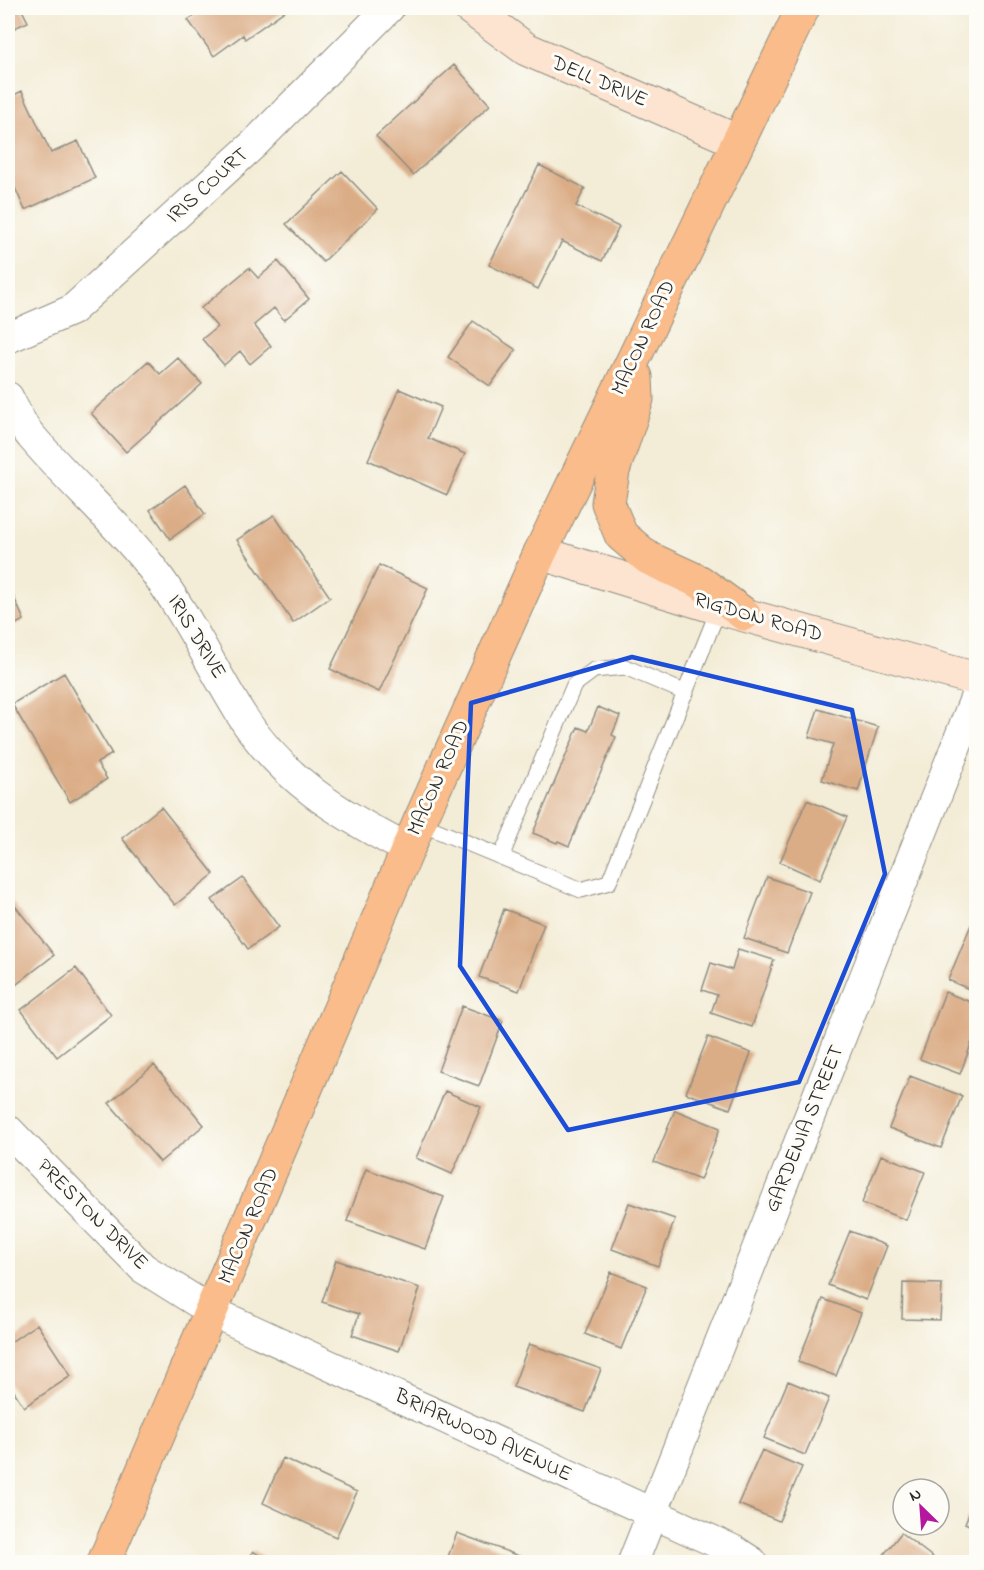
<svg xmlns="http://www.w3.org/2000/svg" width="984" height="1570" viewBox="0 0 984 1570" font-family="'Indie Flower',sans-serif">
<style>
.building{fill:#dbad87}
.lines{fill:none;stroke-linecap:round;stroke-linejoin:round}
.lane-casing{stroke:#8f8c80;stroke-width:17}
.street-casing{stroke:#8f8c80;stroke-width:32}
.secondary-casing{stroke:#8f8c80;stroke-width:35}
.primary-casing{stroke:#8f8c80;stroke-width:35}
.lane{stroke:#fff;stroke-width:15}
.street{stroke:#fff;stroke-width:30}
.secondary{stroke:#fde4d0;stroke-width:33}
.primary{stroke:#f9bc8a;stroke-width:33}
.marked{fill:none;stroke:#1d4ed8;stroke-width:4.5;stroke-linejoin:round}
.labels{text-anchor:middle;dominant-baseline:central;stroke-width:6;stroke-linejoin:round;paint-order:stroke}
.street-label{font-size:21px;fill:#2b2b2b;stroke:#fdfcf7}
</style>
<rect width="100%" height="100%" fill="#fdfcf7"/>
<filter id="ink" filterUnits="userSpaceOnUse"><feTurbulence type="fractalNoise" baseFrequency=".0167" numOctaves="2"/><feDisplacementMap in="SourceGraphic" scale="12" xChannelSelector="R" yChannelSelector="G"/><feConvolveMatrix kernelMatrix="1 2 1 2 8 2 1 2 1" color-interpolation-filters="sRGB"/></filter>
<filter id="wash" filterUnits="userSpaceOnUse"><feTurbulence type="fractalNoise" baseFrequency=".008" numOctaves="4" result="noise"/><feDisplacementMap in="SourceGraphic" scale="24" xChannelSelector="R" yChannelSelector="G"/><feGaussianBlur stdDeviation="1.35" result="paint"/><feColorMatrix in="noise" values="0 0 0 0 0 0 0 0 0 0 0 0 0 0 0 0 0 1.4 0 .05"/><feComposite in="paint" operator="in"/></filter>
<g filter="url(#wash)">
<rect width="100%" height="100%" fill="#f3ecd6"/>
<g id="blocks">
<path class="building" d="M 8,8 L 21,8 L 28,22 L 8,31 Z
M 206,8 L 285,8 L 287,9 L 245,39 L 243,35 L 214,56 L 188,20 Z
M 454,65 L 490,105 L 413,175 L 376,136 Z
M 22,91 L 51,153 L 78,141 L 95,178 L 25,210 L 8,172 L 8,98 Z
M 539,165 L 585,188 L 576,206 L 619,227 L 602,261 L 562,241 L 538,289 L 489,265 Z
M 342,171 L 378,209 L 323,262 L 286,224 Z
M 278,261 L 309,299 L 284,320 L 274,308 L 254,325 L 271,346 L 250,364 L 240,351 L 224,365 L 202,339 L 217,327 L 201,308 L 249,268 L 258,278 Z
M 473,321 L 516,350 L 490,386 L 448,357 Z
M 178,358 L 202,384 L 126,452 L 91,413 L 148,361 L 160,374 Z
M 399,389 L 441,407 L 428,438 L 465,454 L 447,495 L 368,460 Z
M 185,485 L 205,514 L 170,539 L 150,510 Z
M 274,515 L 330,597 L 293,623 L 237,540 Z
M 379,565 L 428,588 L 379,692 L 330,669 Z
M 8,584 L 24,620 L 8,628 Z
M 64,673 L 112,754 L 97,763 L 107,779 L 70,802 L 12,704 Z
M 598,707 L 620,716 L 612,735 L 616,737 L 569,846 L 558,841 L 557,843 L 533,833 L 578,727 L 588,731 Z
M 818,709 L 878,727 L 858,791 L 822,780 L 833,744 L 809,737 Z
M 807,800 L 847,817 L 820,880 L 780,862 Z
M 161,807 L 214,874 L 175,905 L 122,838 Z
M 767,877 L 810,892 L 787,953 L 744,938 Z
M 243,878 L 279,927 L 248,949 L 212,900 Z
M 8,897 L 54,955 L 8,991 Z
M 504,909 L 544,924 L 519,991 L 479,977 Z
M 976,913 L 976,992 L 948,980 Z
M 738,949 L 774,960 L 752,1027 L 711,1013 L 717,995 L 702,990 L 711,963 L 732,970 Z
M 76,968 L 111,1015 L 57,1057 L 21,1010 Z
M 945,992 L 976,1004 L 976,1031 L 960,1074 L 920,1059 Z
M 462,1006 L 503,1021 L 479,1086 L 438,1071 Z
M 708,1037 L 751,1053 L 730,1109 L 686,1093 Z
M 154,1065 L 204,1125 L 160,1162 L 109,1103 Z
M 910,1076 L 962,1096 L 941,1148 L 889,1128 Z
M 445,1091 L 481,1107 L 452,1174 L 416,1158 Z
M 675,1110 L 720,1128 L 700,1180 L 654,1162 Z
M 881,1155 L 925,1172 L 906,1220 L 862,1203 Z
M 366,1169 L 444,1197 L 425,1249 L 347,1221 Z
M 629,1203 L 675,1219 L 658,1266 L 612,1249 Z
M 850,1231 L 887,1246 L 866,1300 L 828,1285 Z
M 336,1260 L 420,1288 L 399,1351 L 352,1335 L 359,1314 L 322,1302 Z
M 611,1272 L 647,1286 L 621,1349 L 585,1334 Z
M 903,1283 L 942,1284 L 940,1320 L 902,1319 Z
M 823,1299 L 861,1313 L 836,1376 L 798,1362 Z
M 37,1324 L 71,1376 L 24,1407 L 8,1382 L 8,1344 Z
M 529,1344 L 601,1369 L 585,1412 L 513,1387 Z
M 788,1381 L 829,1398 L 805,1455 L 764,1438 Z
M 762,1450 L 802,1467 L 779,1521 L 738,1504 Z
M 283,1458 L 357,1492 L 336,1537 L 263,1503 Z
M 976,1498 L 976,1528 L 965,1523 Z
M 457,1533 L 535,1562 L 446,1562 Z
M 901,1533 L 939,1562 L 878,1562 Z
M 253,1551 L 269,1562 L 246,1562 Z"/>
</g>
</g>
<g filter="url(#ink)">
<use href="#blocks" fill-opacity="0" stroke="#8f8c80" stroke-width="1.5"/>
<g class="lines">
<defs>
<path id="lane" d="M 419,823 L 581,890 L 609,882 L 719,608
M 501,857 L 574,685 L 594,670 L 625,667 L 686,693"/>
<path id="street" d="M 8,338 L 72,310 L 254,144 L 389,8
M 8,397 C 15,410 21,425 31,436 C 68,480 112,518 148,563 C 185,610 209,663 240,713 C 282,780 340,814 407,849
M 8,1130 L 143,1268 L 213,1312 L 735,1551 L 752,1562
M 633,1562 L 976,696"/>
<path id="secondary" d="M 470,8 L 526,49 L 737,141
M 540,553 L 719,608 L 976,679"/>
<path id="primary" d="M 636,377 L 637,399 L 613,471 L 608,503 L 621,535 L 648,558 L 700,582 L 744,614
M 104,1562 L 419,823 L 540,553 L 803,8"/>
</defs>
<use href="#lane" class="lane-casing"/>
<use href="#street" class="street-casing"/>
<use href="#secondary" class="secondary-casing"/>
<use href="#primary" class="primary-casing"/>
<use href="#lane" class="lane"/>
<use href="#street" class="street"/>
<use href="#secondary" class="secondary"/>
<use href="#primary" class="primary"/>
</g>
</g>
<path class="marked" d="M 632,657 L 852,710 L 885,874 L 799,1082 L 568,1130 L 460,966 L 471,703 Z"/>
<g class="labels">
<g class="street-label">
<text transform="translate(599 82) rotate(23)">DELL DRIVE</text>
<text transform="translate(208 186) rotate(-42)">IRIS COURT</text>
<text transform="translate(644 338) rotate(-65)">MACON ROAD</text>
<text transform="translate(758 618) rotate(16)">RIGDON ROAD</text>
<text transform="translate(196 637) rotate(59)">IRIS DRIVE</text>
<text transform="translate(439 778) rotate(-66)">MACON ROAD</text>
<text transform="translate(805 1129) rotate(-68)">GARDENIA STREET</text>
<text transform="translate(92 1215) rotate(45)">PRESTON DRIVE</text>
<text transform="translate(249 1226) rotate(-67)">MACON ROAD</text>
<text transform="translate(483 1436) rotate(25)">BRIARWOOD AVENUE</text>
</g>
</g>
<rect width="984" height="1570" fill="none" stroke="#fdfcf7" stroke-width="30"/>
<g transform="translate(921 1507) rotate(335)"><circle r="28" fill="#fdfcf7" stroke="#a9a8a5" stroke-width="1.5"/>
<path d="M0-4.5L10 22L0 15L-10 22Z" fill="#b5179e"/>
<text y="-9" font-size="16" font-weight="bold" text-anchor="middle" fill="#2b2b2b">N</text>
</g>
</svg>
